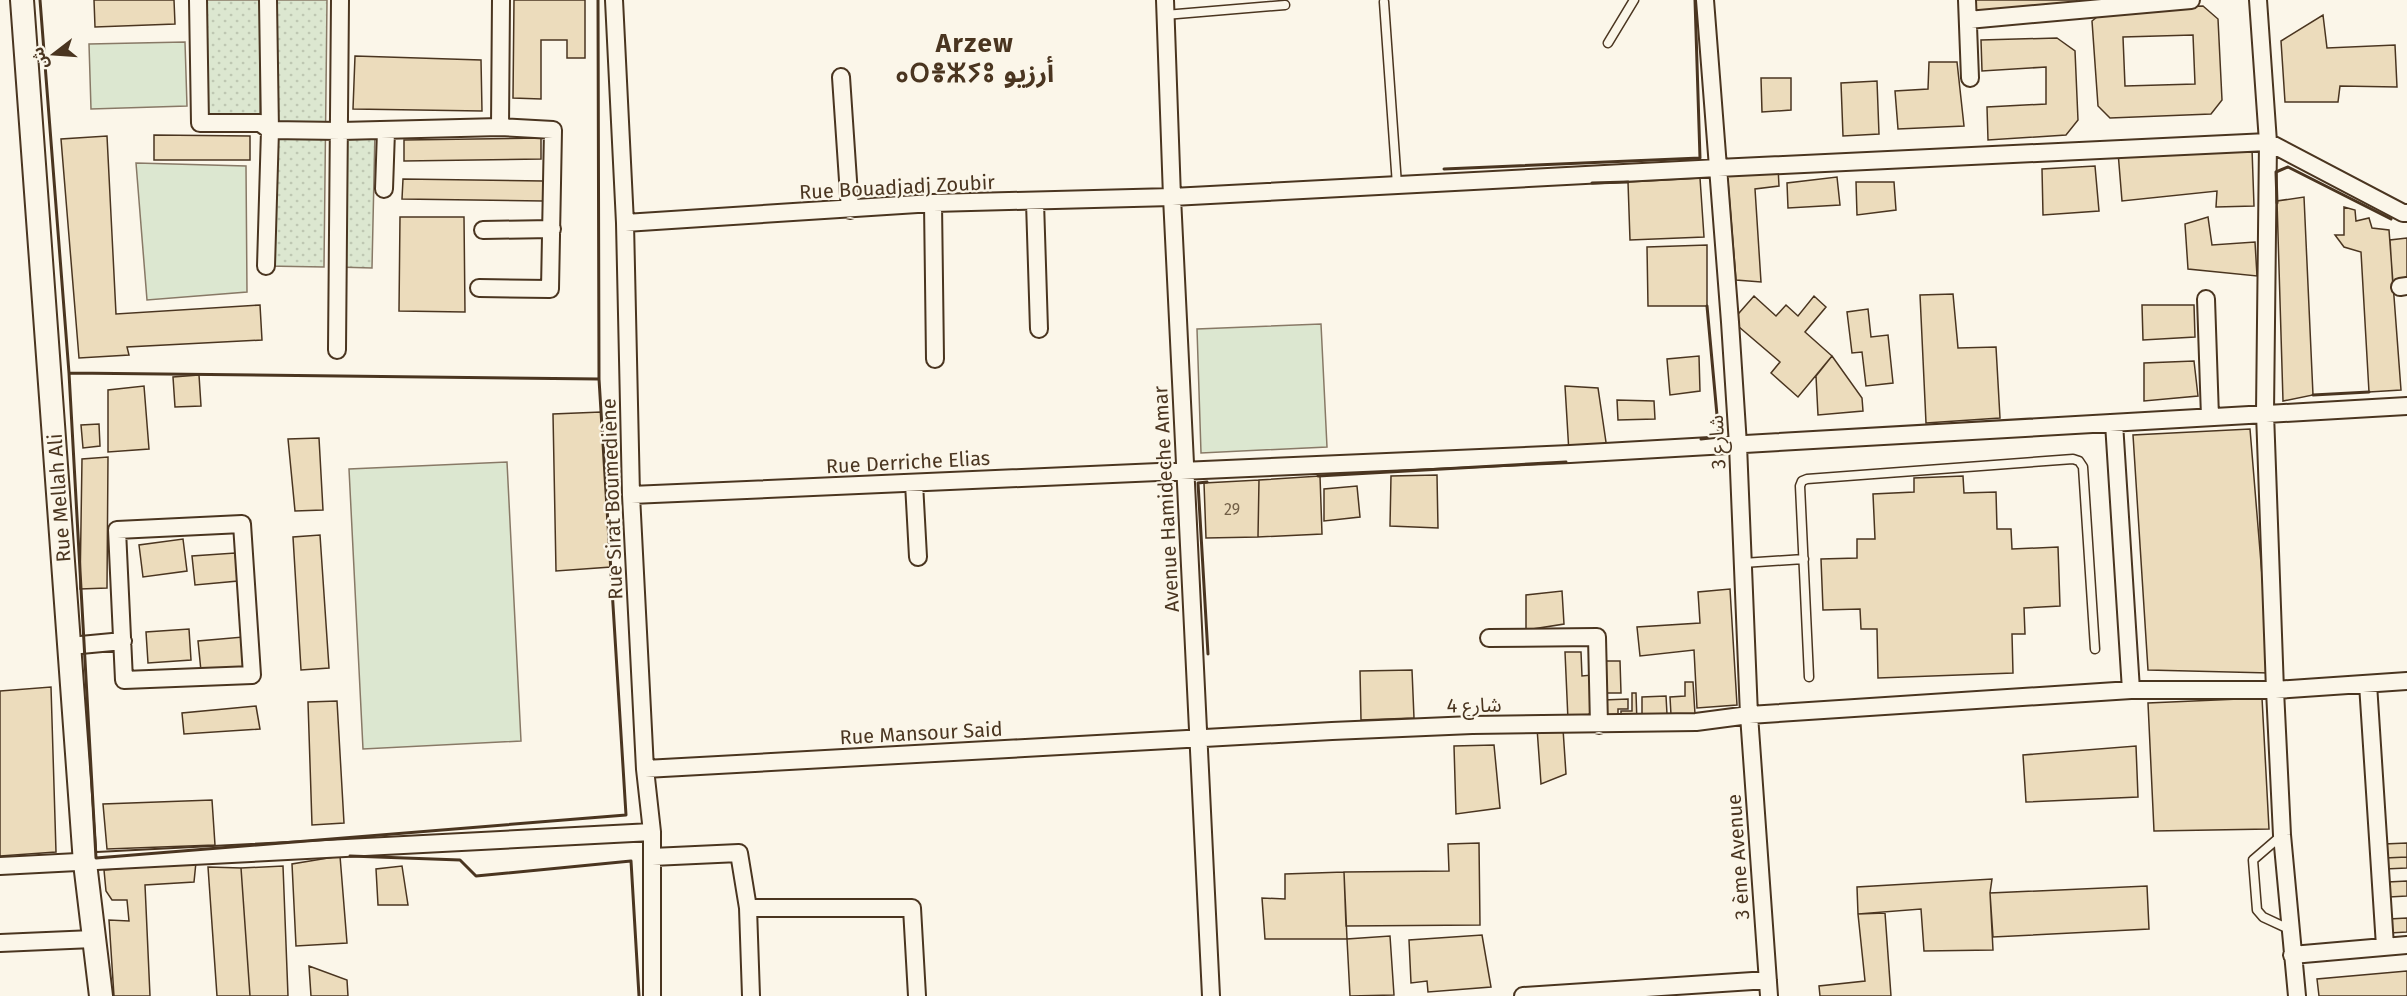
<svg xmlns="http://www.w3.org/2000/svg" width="2407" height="996" viewBox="0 0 2407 996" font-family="'Fira Sans','Noto Sans Arabic','Noto Sans Tifinagh',sans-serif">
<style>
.green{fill:url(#green-dots);stroke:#887966;stroke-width:1.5}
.pitch{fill:#dce7d0;stroke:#887966;stroke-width:1.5}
.building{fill:#ecdcbc;stroke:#4a3520;stroke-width:1.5;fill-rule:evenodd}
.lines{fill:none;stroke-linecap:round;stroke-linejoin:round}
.service-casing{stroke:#4a3520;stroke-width:11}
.minor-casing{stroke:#4a3520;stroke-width:20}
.secondary-casing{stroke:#4a3520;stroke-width:26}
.service{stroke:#fbf6e9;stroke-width:8}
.minor{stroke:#fbf6e9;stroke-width:16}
.secondary{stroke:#fbf6e9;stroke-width:22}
.wall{stroke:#4a3520;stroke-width:3}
.labels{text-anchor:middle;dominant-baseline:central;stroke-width:4.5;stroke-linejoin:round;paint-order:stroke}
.number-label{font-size:16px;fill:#725f47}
.street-label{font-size:20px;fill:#4a3520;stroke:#fbf6e9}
.district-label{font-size:26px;font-weight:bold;letter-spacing:1.5px;fill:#4a3520;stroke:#fbf6e9}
</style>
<defs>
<pattern id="green-dots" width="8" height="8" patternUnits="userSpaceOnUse" patternTransform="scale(1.5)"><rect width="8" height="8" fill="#dce7d0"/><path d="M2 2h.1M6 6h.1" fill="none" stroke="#bec7b2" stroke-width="1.8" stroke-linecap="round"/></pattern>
</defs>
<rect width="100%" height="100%" fill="#fbf6e9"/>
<path class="green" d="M 198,0 L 260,0 L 260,123 L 200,123 Z
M 268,0 L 327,0 L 324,267 L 266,266 Z
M 341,131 L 375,131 L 372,268 L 337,267 Z"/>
<path class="pitch" d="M 185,42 L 187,106 L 91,109 L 89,44 Z
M 136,163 L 246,166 L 247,292 L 147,300 Z
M 1321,324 L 1327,447 L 1201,453 L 1197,329 Z
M 507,462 L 521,741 L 363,749 L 349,469 Z"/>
<path class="building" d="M 94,0 L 174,0 L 175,24 L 95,27 Z
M 514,0 L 585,0 L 585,58 L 567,58 L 567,40 L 541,40 L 541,99 L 513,98 Z
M 1974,0 L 2077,0 L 2077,7 L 1975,12 Z
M 2203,6 L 2218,19 L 2222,100 L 2211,114 L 2110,118 L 2098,106 L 2092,21 L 2107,9 ZM 2193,35 L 2195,84 L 2125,86 L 2123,37 Z
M 2323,15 L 2327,48 L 2395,45 L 2397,87 L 2340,86 L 2338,102 L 2285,102 L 2281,41 Z
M 2057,38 L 2075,51 L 2078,120 L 2066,135 L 1988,140 L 1987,107 L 2046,104 L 2046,67 L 1982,71 L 1981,40 Z
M 355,56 L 481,60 L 482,111 L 353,109 Z
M 1929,62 L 1957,62 L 1964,126 L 1898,129 L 1895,91 L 1928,89 Z
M 1761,78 L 1791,78 L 1791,110 L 1762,112 Z
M 1877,81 L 1879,134 L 1843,136 L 1841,83 Z
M 154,135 L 250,136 L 250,160 L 154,160 Z
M 107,136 L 116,314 L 260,305 L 262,340 L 127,347 L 129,355 L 79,358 L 61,139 Z
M 541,138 L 541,159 L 404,161 L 404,140 Z
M 2252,149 L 2254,206 L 2216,207 L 2217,191 L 2122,201 L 2118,152 Z
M 2095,166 L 2099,211 L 2043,215 L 2042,169 Z
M 1778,167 L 1779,186 L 1755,189 L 1761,282 L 1736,280 L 1727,169 Z
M 1837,177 L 1840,205 L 1788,208 L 1787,183 Z
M 1700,178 L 1704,237 L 1630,240 L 1628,182 Z
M 403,179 L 543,181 L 543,201 L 402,199 Z
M 1856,182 L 1894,182 L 1896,210 L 1857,215 Z
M 2304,197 L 2313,395 L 2283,401 L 2277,201 Z
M 2344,207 L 2355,210 L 2356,221 L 2369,218 L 2372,228 L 2389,230 L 2401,390 L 2369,392 L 2361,252 L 2344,247 L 2335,235 L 2344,235 Z
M 400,217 L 464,217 L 465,312 L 399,311 Z
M 2208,217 L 2212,245 L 2255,242 L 2257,276 L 2188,269 L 2185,224 Z
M 2407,238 L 2407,286 L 2393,287 L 2390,240 Z
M 1707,245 L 1707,306 L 1648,306 L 1647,247 Z
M 1953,294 L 1958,348 L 1996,347 L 2000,418 L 1926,423 L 1920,295 Z
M 1754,296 L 1776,316 L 1786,305 L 1798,316 L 1814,296 L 1826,307 L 1805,332 L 1832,356 L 1798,397 L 1771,373 L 1780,362 L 1732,321 Z
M 2142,305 L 2194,305 L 2195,337 L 2143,340 Z
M 1868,309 L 1871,337 L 1888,335 L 1893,383 L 1866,386 L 1862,352 L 1852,353 L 1847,312 Z
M 1699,356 L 1700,391 L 1670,395 L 1667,359 Z
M 1832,356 L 1862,398 L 1863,411 L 1818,415 L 1816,376 Z
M 2194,361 L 2198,396 L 2144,401 L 2144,363 Z
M 199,375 L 201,406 L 175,407 L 173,377 Z
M 144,386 L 149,449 L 108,452 L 108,390 Z
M 1565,386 L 1598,388 L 1607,449 L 1569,453 Z
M 1617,400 L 1654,401 L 1655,419 L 1618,420 Z
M 601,412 L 611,567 L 556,571 L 553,414 Z
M 99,424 L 100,446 L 83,448 L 81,425 Z
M 2250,429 L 2270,673 L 2148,670 L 2133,435 Z
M 319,438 L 323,510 L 295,511 L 288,439 Z
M 108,457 L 107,588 L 80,589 L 82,459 Z
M 1437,475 L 1438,528 L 1390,526 L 1391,476 Z
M 1320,476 L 1322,534 L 1258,537 L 1259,480 Z
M 1963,476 L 1964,493 L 1996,492 L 1997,529 L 2011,529 L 2012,549 L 2058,547 L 2060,606 L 2024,608 L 2025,634 L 2012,634 L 2013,673 L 1878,678 L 1877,629 L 1861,629 L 1860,609 L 1823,610 L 1821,559 L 1857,558 L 1857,539 L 1875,539 L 1873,494 L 1914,492 L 1914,478 Z
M 1259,480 L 1258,537 L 1206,538 L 1204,483 Z
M 1357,486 L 1360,517 L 1324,521 L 1324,489 Z
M 320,535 L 329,668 L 301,670 L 293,537 Z
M 183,539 L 187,571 L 143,577 L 139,545 Z
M 235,553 L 238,581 L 195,585 L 192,556 Z
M 1730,589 L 1737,705 L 1697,708 L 1694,650 L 1640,656 L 1637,627 L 1700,623 L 1698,592 Z
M 1562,591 L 1564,624 L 1526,630 L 1526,595 Z
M 189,629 L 191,660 L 148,663 L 146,632 Z
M 243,637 L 245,667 L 201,671 L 198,641 Z
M 1565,652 L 1581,652 L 1582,676 L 1592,675 L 1594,719 L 1568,720 Z
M 1605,661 L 1620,661 L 1621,693 L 1605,693 Z
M 1412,670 L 1414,718 L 1361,720 L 1360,671 Z
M 1685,682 L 1693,682 L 1695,714 L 1671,715 L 1670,697 L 1685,696 Z
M 51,687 L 56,852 L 0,856 L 0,691 Z
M 1632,693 L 1636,693 L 1637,723 L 1621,723 L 1621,711 L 1632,711 Z
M 1666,696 L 1667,714 L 1642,715 L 1642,697 Z
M 2262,698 L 2269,829 L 2154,831 L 2148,703 Z
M 1628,699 L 1628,709 L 1618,709 L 1618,721 L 1604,722 L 1603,700 Z
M 337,701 L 344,823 L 312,825 L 308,702 Z
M 256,706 L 260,729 L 184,734 L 182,713 Z
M 1537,728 L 1563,729 L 1566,774 L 1541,784 Z
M 1494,745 L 1500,808 L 1456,814 L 1454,746 Z
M 2136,746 L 2138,797 L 2026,802 L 2023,755 Z
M 212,800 L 215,845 L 107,849 L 103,804 Z
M 1479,843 L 1480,925 L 1346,926 L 1344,872 L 1449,871 L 1448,844 Z
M 2407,843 L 2407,857 L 2385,858 L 2384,844 Z
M 340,856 L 347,943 L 296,946 L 292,864 Z
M 2407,857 L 2407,868 L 2385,869 L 2385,858 Z
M 196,862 L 194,882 L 145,885 L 150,996 L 114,996 L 109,920 L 129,921 L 127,900 L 112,900 L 106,891 L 104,870 Z
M 283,866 L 288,996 L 250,996 L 241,868 Z
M 402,866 L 408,905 L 378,905 L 376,869 Z
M 208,867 L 241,868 L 250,996 L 217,996 Z
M 1344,872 L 1347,939 L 1265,939 L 1262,898 L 1285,899 L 1285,874 Z
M 1992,879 L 1990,893 L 1993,950 L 1924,951 L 1921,909 L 1858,914 L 1857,887 Z
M 2407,881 L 2407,896 L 2389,897 L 2388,882 Z
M 2147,886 L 2149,929 L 1993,937 L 1990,893 Z
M 1885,913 L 1891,996 L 1820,996 L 1819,986 L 1865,981 L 1858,914 Z
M 2407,918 L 2407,932 L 2390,933 L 2389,919 Z
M 1482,935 L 1491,987 L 1428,992 L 1427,981 L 1411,983 L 1409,940 Z
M 1390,936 L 1394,995 L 1350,996 L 1347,939 Z
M 309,966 L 347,980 L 348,996 L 311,996 Z
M 2407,971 L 2407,996 L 2319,996 L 2317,979 Z"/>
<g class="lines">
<defs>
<path id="service" d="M 1384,2 L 1397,185
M 1165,15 L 1285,5
M 1608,43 L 1634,0
M 1743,563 L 1804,559
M 1809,677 L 1800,486 L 1802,481 L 1807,479 L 2073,459 L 2079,461 L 2083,467 L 2095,649
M 2282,835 L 2253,860 L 2257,910 L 2263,917 L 2291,930"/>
<path id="minor" d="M 198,0 L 200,123 L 260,123 L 270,130 L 341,131 L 500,127 L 553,130 L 550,289 L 479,288
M 614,0 L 625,223 L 631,495 L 645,769 L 652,832 L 652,996
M 1165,0 L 1172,197 L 1211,996
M 1705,0 L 1730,322 L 1738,445 L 1749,715 L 1769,996
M 1967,0 L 1970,78
M 2258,0 L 2268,142 L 2265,413 L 2275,690 L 2282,835 L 2297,996
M 1968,20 L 2191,0
M 841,77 L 850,210
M 500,127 L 501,0
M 384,189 L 386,131
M 1035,202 L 1039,329
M 933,203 L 935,359
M 625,223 L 933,203 L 1172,197 L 1718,168 L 2268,142 L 2403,213 L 2407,213
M 483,230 L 552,229
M 266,266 L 270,130 L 268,0
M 2400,287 L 2407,286
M 2206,299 L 2210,417
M 337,350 L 340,0
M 2114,423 L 2131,690
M 914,483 L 918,557
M 631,495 L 1570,454 L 2407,406
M 242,524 L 252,675 L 124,680 L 117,530 Z
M 1489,638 L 1597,637 L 1599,725
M 70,646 L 123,641
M 2368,684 L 2385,946
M 645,769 L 1332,731 L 1472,725 L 1696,722 L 1749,715 L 2131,690 L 2275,690 L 2407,681
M 652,857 L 739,853 L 748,908 L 751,996
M 0,866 L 652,832
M 748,908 L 912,908 L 917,996
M 0,943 L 93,939
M 2292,955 L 2407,945
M 1523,996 L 1768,980"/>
<path id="secondary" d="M 22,0 L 85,863 L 101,996"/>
</defs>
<use href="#service" class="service-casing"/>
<use href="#minor" class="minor-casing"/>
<use href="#secondary" class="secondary-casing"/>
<use href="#service" class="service"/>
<use href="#minor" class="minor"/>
<use href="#secondary" class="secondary"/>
<path class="wall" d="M 40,0 L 69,373
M 1444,169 L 1700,158 L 1695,0
M 1592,183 L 1628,182
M 2277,203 L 2276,172 L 2288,167 L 2391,219
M 69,373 L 599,379 L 626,815 L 96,858 Z
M 597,379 L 599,379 L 598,0
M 2313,395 L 2369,392
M 1701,439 L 1719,437 L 1707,306
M 1318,476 L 1566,462
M 1207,482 L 1198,483 L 1208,654
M 350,856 L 460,860 L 476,876 L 631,861 L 639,996"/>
</g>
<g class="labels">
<g class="number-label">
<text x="1232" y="509">29</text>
</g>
<g class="street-label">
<text transform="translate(897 187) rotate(-3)">Rue Bouadjadj Zoubir</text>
<text transform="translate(1717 442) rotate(-93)">شارع 3</text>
<text transform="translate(908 462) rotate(-3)">Rue Derriche Elias</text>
<text transform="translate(59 498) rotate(-94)">Rue Mellah Ali</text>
<text transform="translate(612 499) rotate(-92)">Rue Sirat Boumediène</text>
<text transform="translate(1166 499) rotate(-93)">Avenue Hamideche Amar</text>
<text transform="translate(1474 705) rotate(-1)">شارع 4</text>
<text transform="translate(921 733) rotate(-3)">Rue Mansour Said</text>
<text transform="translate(1738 857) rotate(-94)">3 ème Avenue</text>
</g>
<g class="district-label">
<text x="975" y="43">Arzew<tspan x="975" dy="30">ⴰⵔⴻⵣⵢⵓ أرزيو</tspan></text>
</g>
</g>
<g transform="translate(54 54) rotate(253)" stroke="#fbf6e9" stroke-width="4.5" paint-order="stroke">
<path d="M0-4.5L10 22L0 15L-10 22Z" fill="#4a3520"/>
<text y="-9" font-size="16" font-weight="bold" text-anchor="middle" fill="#4a3520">ش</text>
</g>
</svg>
